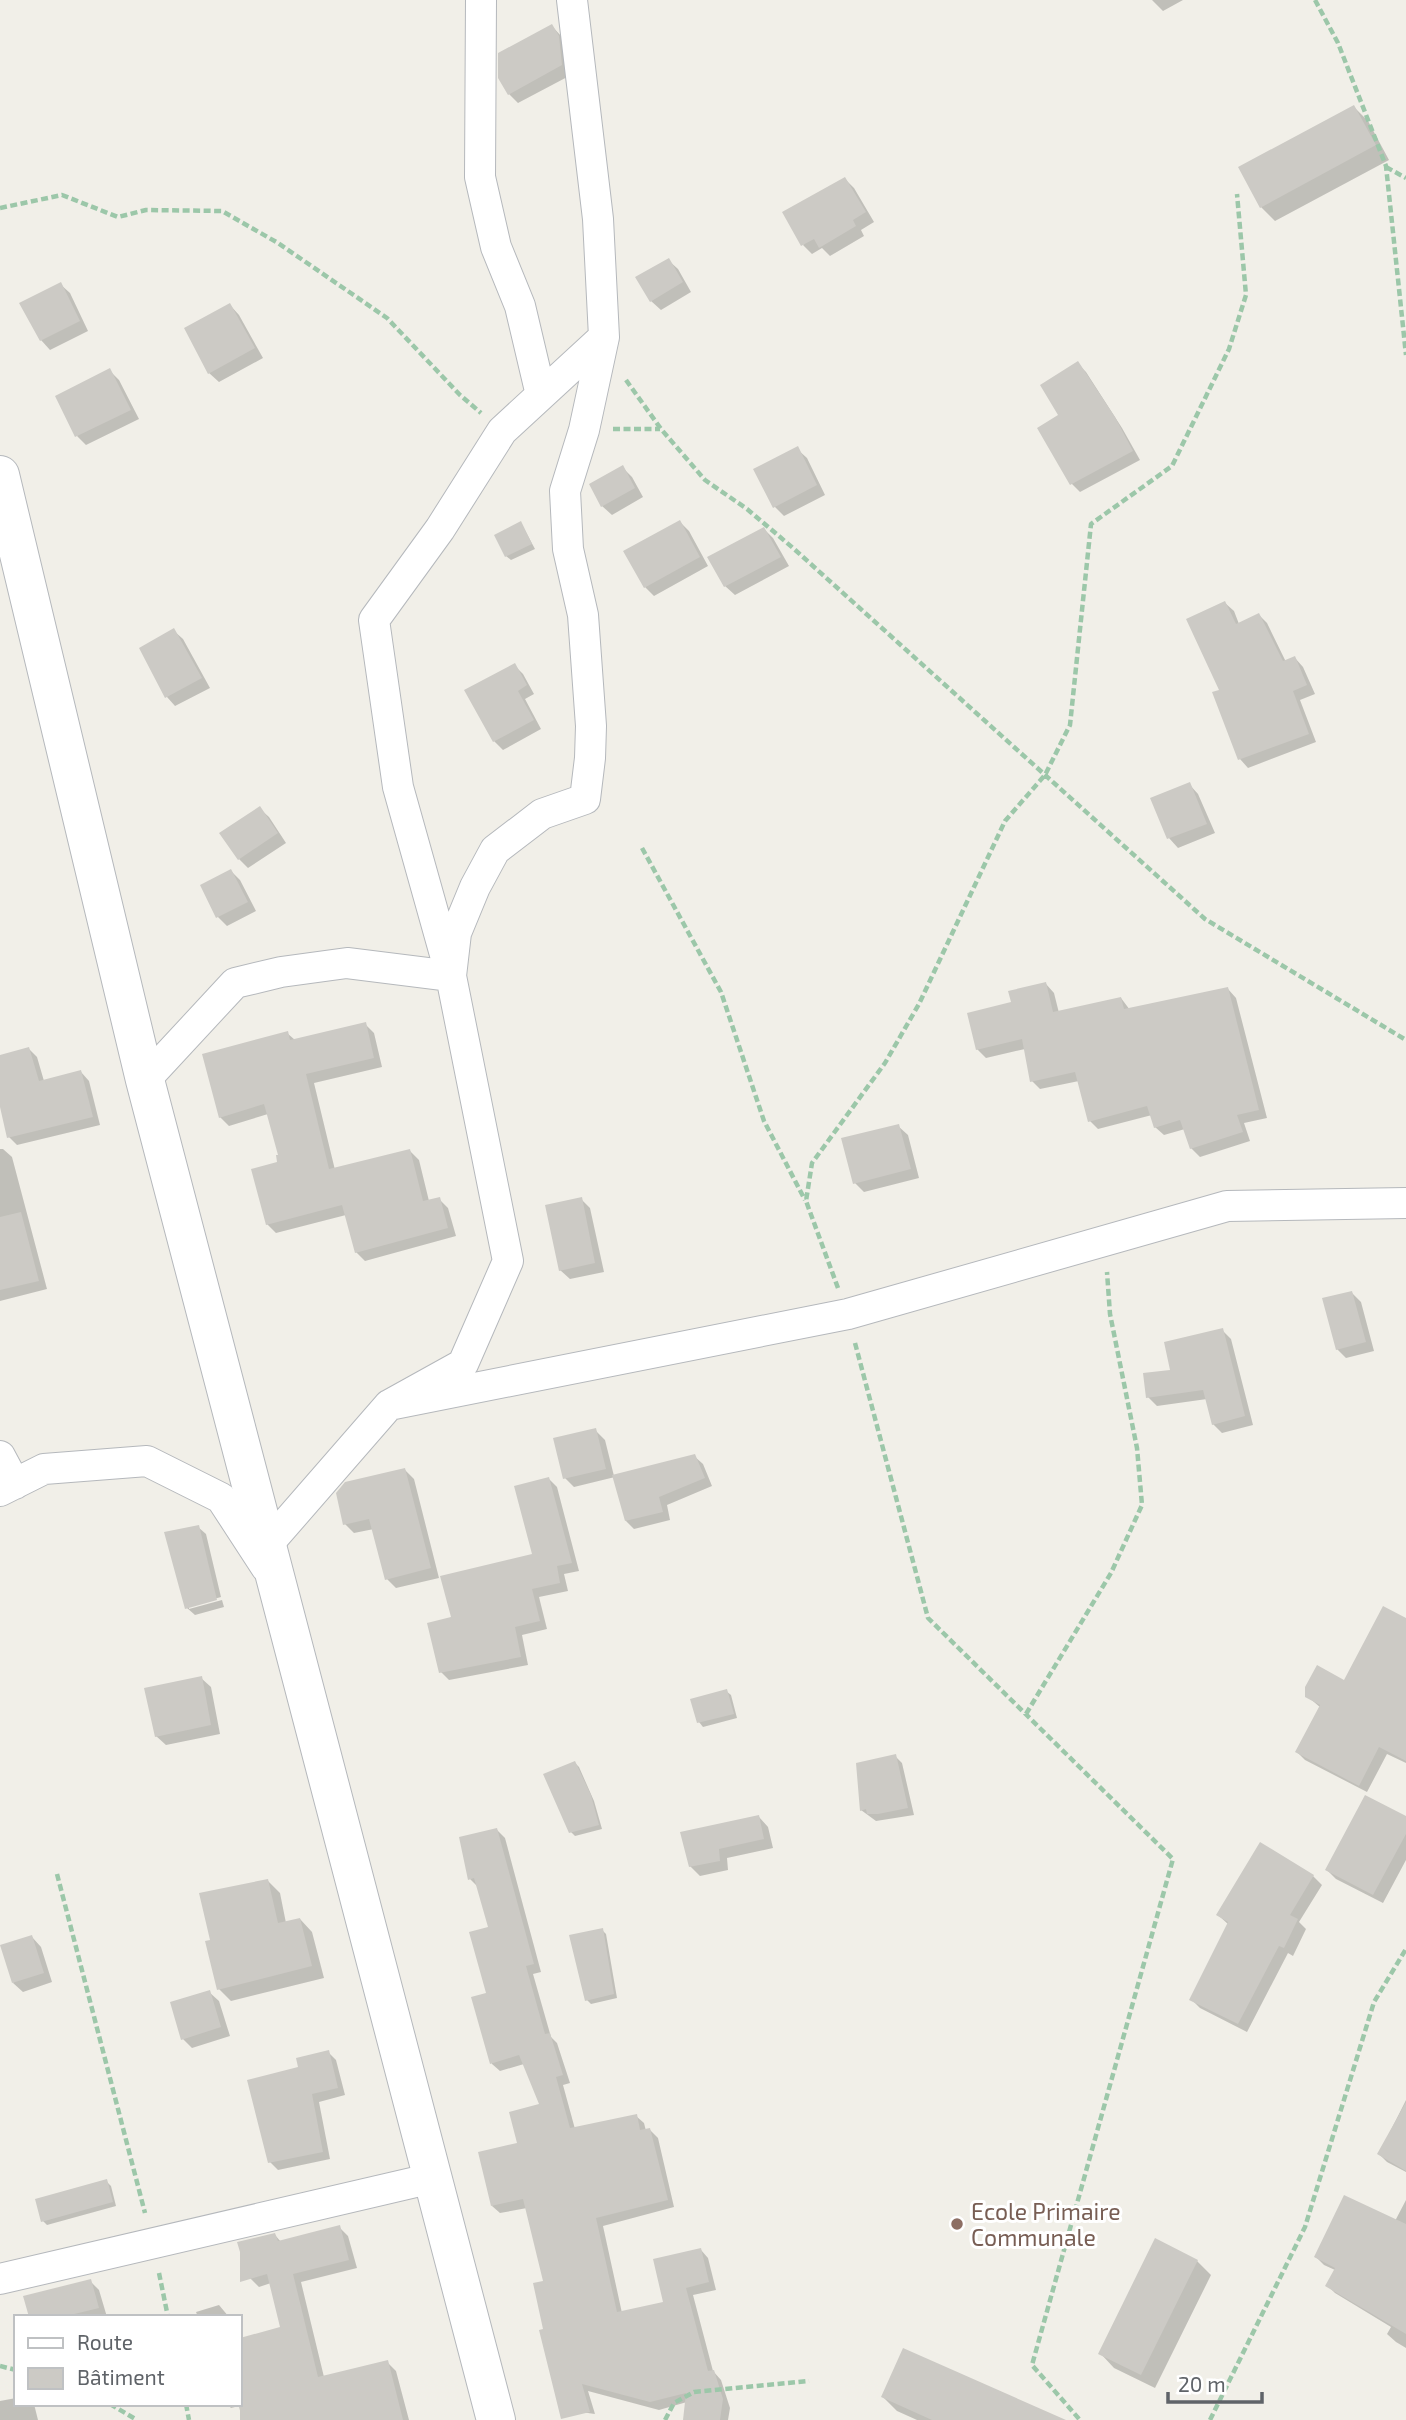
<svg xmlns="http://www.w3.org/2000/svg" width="1406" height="2420" viewBox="0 0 1406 2420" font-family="'Exo 2',sans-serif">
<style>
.shadow{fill:#0003}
.building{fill:#cccac5}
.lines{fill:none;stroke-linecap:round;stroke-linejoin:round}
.minor-casing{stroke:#b5b8bc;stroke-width:32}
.tertiary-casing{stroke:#b5b8bc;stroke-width:40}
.path{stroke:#9cc7a9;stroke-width:4.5;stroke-dasharray:7 3.5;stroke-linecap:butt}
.minor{stroke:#fff;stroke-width:30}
.tertiary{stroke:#fff;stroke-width:38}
.education-dot{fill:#8d6e63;stroke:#fff;stroke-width:2.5}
.labels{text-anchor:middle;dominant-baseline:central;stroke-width:6;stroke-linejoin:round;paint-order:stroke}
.education-label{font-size:23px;fill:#785e54;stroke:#fff;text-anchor:start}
</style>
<rect width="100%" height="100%" fill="#f1efe8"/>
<path class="shadow" d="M 1152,0 L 1183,0 L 1163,11 Z
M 552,26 L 561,36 L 567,47 L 571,75 L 518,103 L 509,94 Z
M 1354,107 L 1368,121 L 1389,160 L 1275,221 L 1261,207 Z
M 845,179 L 854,188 L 874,222 L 861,230 L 864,236 L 830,256 L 822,248 L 812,254 L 803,245 Z
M 668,260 L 678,269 L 691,292 L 661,310 L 651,301 Z
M 60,284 L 70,293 L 88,331 L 50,350 L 41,340 Z
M 230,305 L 239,315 L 263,358 L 219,382 L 209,373 Z
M 1078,364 L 1086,372 L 1122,428 L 1140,460 L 1080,492 L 1072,484 L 1061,416 Z
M 109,370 L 119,380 L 139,419 L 86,445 L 77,436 Z
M 797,449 L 807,458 L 825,495 L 784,516 L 774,506 Z
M 622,467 L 632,477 L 643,497 L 612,515 L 602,506 Z
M 680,522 L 689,531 L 708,566 L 654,596 L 645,587 Z
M 521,523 L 535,549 L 511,560 L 506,556 Z
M 764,529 L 773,538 L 789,566 L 735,595 L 725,586 Z
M 1225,603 L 1234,611 L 1239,624 L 1259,615 L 1267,623 L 1286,662 L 1295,658 L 1303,667 L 1315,694 L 1300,700 L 1316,742 L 1248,768 L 1240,759 L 1221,691 Z
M 174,631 L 183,639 L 210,688 L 175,706 L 167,697 Z
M 515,666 L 523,674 L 534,694 L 525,699 L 541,729 L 503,750 L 494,741 L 467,691 Z
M 1189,784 L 1198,794 L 1215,833 L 1178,848 L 1169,838 L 1152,799 Z
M 259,808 L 269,817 L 286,843 L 248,868 L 239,859 Z
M 231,871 L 240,880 L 256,911 L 227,926 L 217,916 Z
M 1046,984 L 1054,993 L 1059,1013 L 1121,998 L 1130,1010 L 1228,989 L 1236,998 L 1267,1118 L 1244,1123 L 1250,1141 L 1200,1157 L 1191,1148 L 1185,1129 L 1164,1135 L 1155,1127 L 1152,1115 L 1098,1129 L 1090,1121 L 1079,1081 L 1040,1089 L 1032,1081 L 1025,1049 L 986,1058 L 977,1049 L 1013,1004 Z
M 365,1024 L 374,1033 L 382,1067 L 314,1083 L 335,1170 L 410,1151 L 419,1160 L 429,1201 L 439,1199 L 448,1208 L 456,1236 L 365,1261 L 356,1252 L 346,1215 L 276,1233 L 267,1224 L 280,1156 L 268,1114 L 229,1126 L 220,1117 L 287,1033 L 295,1040 Z
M 29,1049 L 37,1057 L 44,1081 L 81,1072 L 89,1081 L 100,1125 L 17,1145 L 9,1137 L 0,1083 L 0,1057 Z
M 898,1126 L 908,1135 L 919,1178 L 864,1192 L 855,1183 Z
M 0,1149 L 3,1149 L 12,1157 L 47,1289 L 0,1301 Z
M 581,1199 L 590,1208 L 604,1272 L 570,1279 L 560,1270 Z
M 1352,1293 L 1361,1302 L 1374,1351 L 1346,1358 L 1337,1349 Z
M 1222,1330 L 1231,1339 L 1253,1425 L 1222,1433 L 1213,1424 L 1207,1399 L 1157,1406 L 1148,1397 L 1173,1371 Z
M 595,1430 L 605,1440 L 614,1476 L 694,1456 L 703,1464 L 712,1486 L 667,1505 L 670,1520 L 634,1529 L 626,1521 L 615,1477 L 574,1487 L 565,1478 Z
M 405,1470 L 414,1479 L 439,1578 L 396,1588 L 387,1579 L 374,1529 L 354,1533 L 345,1524 Z
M 549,1479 L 557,1487 L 579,1571 L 564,1574 L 568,1591 L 539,1597 L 547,1629 L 522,1635 L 528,1665 L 449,1680 L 441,1672 L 453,1619 L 535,1555 Z
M 198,1527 L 206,1534 L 221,1597 L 189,1606 L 189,1609 L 222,1600 L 224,1607 L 195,1615 L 187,1608 Z
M 1406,1620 L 1406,1763 L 1387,1754 L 1367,1792 L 1305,1760 L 1297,1752 L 1321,1708 L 1307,1696 L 1345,1683 Z
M 201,1678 L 211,1687 L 220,1734 L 166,1745 L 156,1736 Z
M 726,1691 L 731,1695 L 737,1718 L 703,1727 L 699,1722 Z
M 895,1756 L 902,1763 L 914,1815 L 876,1821 L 861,1810 Z
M 575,1763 L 579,1767 L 594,1801 L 602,1829 L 575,1836 L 571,1832 Z
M 759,1817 L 768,1827 L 773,1848 L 727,1858 L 728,1870 L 700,1876 L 690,1866 Z
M 1406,1818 L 1406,1860 L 1383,1903 L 1336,1879 L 1327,1870 Z
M 497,1830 L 505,1838 L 541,1972 L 533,1974 L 551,2037 L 557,2043 L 570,2083 L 563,2085 L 575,2129 L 636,2116 L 644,2123 L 646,2131 L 650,2130 L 658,2138 L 674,2207 L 603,2226 L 622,2313 L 665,2303 L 701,2250 L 708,2258 L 716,2290 L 693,2295 L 713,2371 L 721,2380 L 730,2408 L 728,2420 L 687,2420 L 687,2402 L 659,2410 L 588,2391 L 595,2414 L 567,2410 L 545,2282 L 527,2208 L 500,2213 L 492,2206 L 519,2145 L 541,2105 L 524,2064 L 500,2071 L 492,2064 L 474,1998 L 488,1994 L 490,1928 L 478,1887 L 470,1879 Z
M 1313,1876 L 1322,1885 L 1299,1922 L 1306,1929 L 1293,1956 L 1288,1953 L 1247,2032 L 1200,2008 L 1191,1999 L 1229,1925 L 1218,1915 Z
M 267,1880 L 280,1893 L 286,1923 L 300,1919 L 312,1932 L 324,1978 L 231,2001 L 219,1989 L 212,1941 Z
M 602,1930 L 606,1934 L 617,1998 L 591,2004 L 587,2000 Z
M 32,1937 L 41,1947 L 52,1982 L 23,1992 L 13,1983 Z
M 209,1992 L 219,2001 L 230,2036 L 192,2048 L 183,2039 Z
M 328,2052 L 336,2060 L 345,2095 L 319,2102 L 330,2159 L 278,2170 L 270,2162 L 300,2068 Z
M 1406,2100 L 1406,2172 L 1387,2162 L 1379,2154 Z
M 106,2181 L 111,2186 L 116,2206 L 47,2225 L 43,2221 Z
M 1406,2200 L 1406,2348 L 1396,2342 L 1387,2334 L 1391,2327 L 1335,2293 L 1327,2285 L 1335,2270 L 1324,2265 L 1316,2257 L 1395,2221 Z
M 339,2227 L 348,2236 L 357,2268 L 301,2282 L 324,2377 L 387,2362 L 396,2371 L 409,2420 L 242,2420 L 239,2406 L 231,2408 L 227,2404 L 240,2404 L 240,2340 L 282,2328 L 271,2283 L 259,2287 L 250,2278 L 275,2235 L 281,2242 Z
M 1197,2261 L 1211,2275 L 1155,2388 L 1114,2368 L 1100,2353 Z
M 90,2281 L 99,2290 L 107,2317 L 57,2317 Z
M 219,2305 L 229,2317 L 198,2317 L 196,2312 Z
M 883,2397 L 1053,2420 L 917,2420 L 897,2411 Z
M 16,2398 L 16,2404 L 34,2404 L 38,2420 L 0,2420 L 0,2401 Z"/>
<path class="building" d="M 552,24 L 559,36 L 562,65 L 508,95 L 498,78 L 498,53 Z
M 1354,105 L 1376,145 L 1260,208 L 1238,167 Z
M 845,177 L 866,212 L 853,220 L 856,226 L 819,248 L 814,239 L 801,246 L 782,212 Z
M 669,258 L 683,282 L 650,302 L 635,277 Z
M 61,282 L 80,321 L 40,341 L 19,303 Z
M 230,303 L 255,348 L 208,374 L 184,328 Z
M 1078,361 L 1115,417 L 1133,451 L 1070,485 L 1037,428 L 1058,415 L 1040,385 Z
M 110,368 L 131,410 L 75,437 L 55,396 Z
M 798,446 L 817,485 L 773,508 L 753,469 Z
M 623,465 L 635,488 L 601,507 L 589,484 Z
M 680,520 L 700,557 L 644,588 L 623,551 Z
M 521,521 L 532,544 L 505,557 L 494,535 Z
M 764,527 L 781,557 L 724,587 L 707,557 Z
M 1225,601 L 1236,624 L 1259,613 L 1283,661 L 1295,656 L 1307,685 L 1293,691 L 1309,734 L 1238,760 L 1212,692 L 1219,690 L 1186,619 Z
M 174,628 L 202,678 L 165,698 L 139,648 Z
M 515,663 L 527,685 L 518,691 L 534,720 L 493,742 L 464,690 Z
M 1190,782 L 1207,824 L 1167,839 L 1150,798 Z
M 260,806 L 278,833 L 238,860 L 219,833 Z
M 231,869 L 248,902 L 216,918 L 200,885 Z
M 1046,982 L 1053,1012 L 1121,997 L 1124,1009 L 1228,987 L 1259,1110 L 1237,1115 L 1243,1132 L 1190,1149 L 1180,1120 L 1154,1128 L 1147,1106 L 1088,1122 L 1075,1072 L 1030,1082 L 1022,1039 L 976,1050 L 967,1013 L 1011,1002 L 1008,991 Z
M 366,1022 L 374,1058 L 306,1074 L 329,1169 L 410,1149 L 423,1201 L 440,1197 L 448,1228 L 355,1253 L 342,1205 L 266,1225 L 251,1169 L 277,1162 L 276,1155 L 278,1155 L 264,1104 L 219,1118 L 202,1054 L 288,1031 L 290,1040 Z
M 29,1047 L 39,1081 L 81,1070 L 93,1117 L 7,1138 L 0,1107 L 0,1055 Z
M 899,1124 L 911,1169 L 853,1184 L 841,1138 Z
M 582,1197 L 595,1263 L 559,1271 L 545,1205 Z
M 21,1212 L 39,1281 L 0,1290 L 0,1217 Z
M 1352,1291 L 1366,1342 L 1336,1350 L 1322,1298 Z
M 1223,1328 L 1245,1416 L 1212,1425 L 1203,1390 L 1146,1398 L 1143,1373 L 1170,1370 L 1164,1342 Z
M 596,1428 L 606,1469 L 563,1479 L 553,1438 Z
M 695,1454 L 705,1478 L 659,1497 L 663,1512 L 625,1521 L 612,1475 Z
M 405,1468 L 431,1568 L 385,1580 L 369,1519 L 343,1525 L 336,1493 L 345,1482 Z
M 549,1477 L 572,1563 L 557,1566 L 560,1583 L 532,1589 L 540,1621 L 515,1627 L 521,1657 L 439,1673 L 427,1623 L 451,1617 L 440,1576 L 532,1554 L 514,1486 Z
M 199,1525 L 217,1600 L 185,1609 L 164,1532 Z
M 1383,1606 L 1406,1618 L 1406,1761 L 1379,1747 L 1359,1786 L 1295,1752 L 1320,1705 L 1305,1697 L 1305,1687 L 1317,1665 L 1344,1680 Z
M 202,1676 L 211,1725 L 155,1737 L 144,1688 Z
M 727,1689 L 734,1714 L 697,1723 L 690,1699 Z
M 896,1754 L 908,1808 L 878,1814 L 867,1814 L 866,1809 L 860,1811 L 856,1763 Z
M 575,1761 L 591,1795 L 599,1825 L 569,1833 L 543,1774 Z
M 1365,1795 L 1406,1816 L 1406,1834 L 1373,1895 L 1325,1870 Z
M 759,1815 L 764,1839 L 719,1849 L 720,1861 L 689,1867 L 680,1832 Z
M 497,1828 L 534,1964 L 526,1966 L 545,2034 L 550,2033 L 563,2075 L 556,2077 L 570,2128 L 637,2114 L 640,2130 L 650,2128 L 668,2200 L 596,2218 L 617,2312 L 663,2302 L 653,2259 L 701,2248 L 709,2282 L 686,2288 L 708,2371 L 714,2370 L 723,2399 L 720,2420 L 683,2420 L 686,2393 L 650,2402 L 582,2384 L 590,2412 L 561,2419 L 539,2330 L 543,2329 L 533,2283 L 543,2281 L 523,2199 L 491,2206 L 478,2152 L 517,2143 L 509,2112 L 539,2104 L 519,2055 L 490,2064 L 471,1997 L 486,1993 L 469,1932 L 488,1927 L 474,1878 L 468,1880 L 459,1837 Z
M 1260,1842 L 1314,1875 L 1290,1915 L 1298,1919 L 1284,1948 L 1279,1946 L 1238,2024 L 1189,2000 L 1228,1922 L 1216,1915 Z
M 268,1879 L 278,1923 L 300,1918 L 312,1966 L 217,1990 L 205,1941 L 210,1940 L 199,1893 Z
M 603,1928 L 614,1994 L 585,2001 L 569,1935 Z
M 32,1935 L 44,1973 L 12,1983 L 0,1945 Z
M 210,1990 L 221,2027 L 181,2040 L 170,2002 Z
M 329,2050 L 338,2088 L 312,2094 L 323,2152 L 268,2163 L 247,2080 L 298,2067 L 296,2058 Z
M 1406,2102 L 1406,2171 L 1377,2154 Z
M 107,2179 L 113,2202 L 41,2222 L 35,2199 Z
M 1344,2195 L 1406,2224 L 1406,2334 L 1325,2286 L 1335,2268 L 1314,2257 Z
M 340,2225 L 349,2260 L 293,2274 L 318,2377 L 388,2360 L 403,2420 L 240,2420 L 240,2338 L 280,2327 L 267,2274 L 240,2282 L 240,2252 L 237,2242 L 275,2233 L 278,2241 Z
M 1155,2238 L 1198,2260 L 1141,2375 L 1098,2354 Z
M 91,2279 L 99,2308 L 62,2317 L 29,2317 L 23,2296 Z
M 903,2348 L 1066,2420 L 932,2420 L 881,2397 Z"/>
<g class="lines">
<defs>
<path id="minor" d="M 481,0 L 480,177 L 496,247 L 520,306 L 541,395
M 145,1080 L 235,983 L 281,972 L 347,963 L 451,976 L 456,933 L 475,887 L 495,850 L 542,814 L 585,799 L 590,758 L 591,726 L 583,615 L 568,549 L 565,491 L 584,430 L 604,337
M 389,1405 L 463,1364 L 508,1261 L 451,976 L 398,787 L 374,620 L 440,529 L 502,431 L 604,337 L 598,219 L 572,0
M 0,1456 L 15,1484
M 0,1491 L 44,1469 L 147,1461 L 221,1498 L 266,1567
M 268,1544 L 389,1405 L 848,1314 L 1227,1206 L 1406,1203
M 0,2279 L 433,2178"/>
<path id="tertiary" d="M 0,475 L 145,1080 L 496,2420"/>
</defs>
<use href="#minor" class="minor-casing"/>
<use href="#tertiary" class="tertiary-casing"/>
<path class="path" d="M 1315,0 L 1338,43 L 1386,166 L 1406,355
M 1386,167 L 1406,178
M 0,208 L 62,195 L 118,217 L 146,210 L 222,211 L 278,243 L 387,318 L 460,395 L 481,413
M 626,380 L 661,429 L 705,480 L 747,509 L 793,548 L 1205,919 L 1406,1040
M 613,429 L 660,429
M 642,848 L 721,992 L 764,1121 L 805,1200
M 838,1288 L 806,1201 L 812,1163 L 885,1063 L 919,1004 L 1005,821 L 1045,775 L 1070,725 L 1091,524 L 1172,466 L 1229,349 L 1246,295 L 1237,194
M 855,1343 L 928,1618 L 1173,1859 L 1032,2365 L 1080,2420
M 1026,1714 L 1111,1573 L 1142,1505 L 1137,1448 L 1110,1314 L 1107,1272
M 57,1874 L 145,2213
M 159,2273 L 168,2317
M 0,2366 L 16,2370
M 110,2404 L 137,2420
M 186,2404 L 189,2420
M 665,2420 L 674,2403 L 694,2392 L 809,2381
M 1210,2420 L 1305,2227 L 1374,2002 L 1406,1949"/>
<use href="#minor" class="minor"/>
<use href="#tertiary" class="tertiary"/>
</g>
<circle class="education-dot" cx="957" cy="2224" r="7"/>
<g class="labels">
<g class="education-label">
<text x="971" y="2211">Ecole Primaire<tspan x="971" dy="26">Communale</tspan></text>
</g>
</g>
<rect x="14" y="2315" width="228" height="91" fill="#ffffff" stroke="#bfc1c3" stroke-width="2"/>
<rect x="28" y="2338" width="35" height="10" fill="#ffffff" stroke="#bfc1c3" stroke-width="2"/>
<text x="77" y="2350" font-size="21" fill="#5f6368">Route</text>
<rect x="28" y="2368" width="35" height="21" fill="#cccac5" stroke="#bfc1c3" stroke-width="2"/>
<text x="77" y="2385" font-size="21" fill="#5f6368">Bâtiment</text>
<path d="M1168 2392v10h94v-10" fill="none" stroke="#5f6368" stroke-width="3.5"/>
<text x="1178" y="2392" font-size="21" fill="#5f6368" stroke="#ffffff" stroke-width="5" paint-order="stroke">20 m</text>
</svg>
